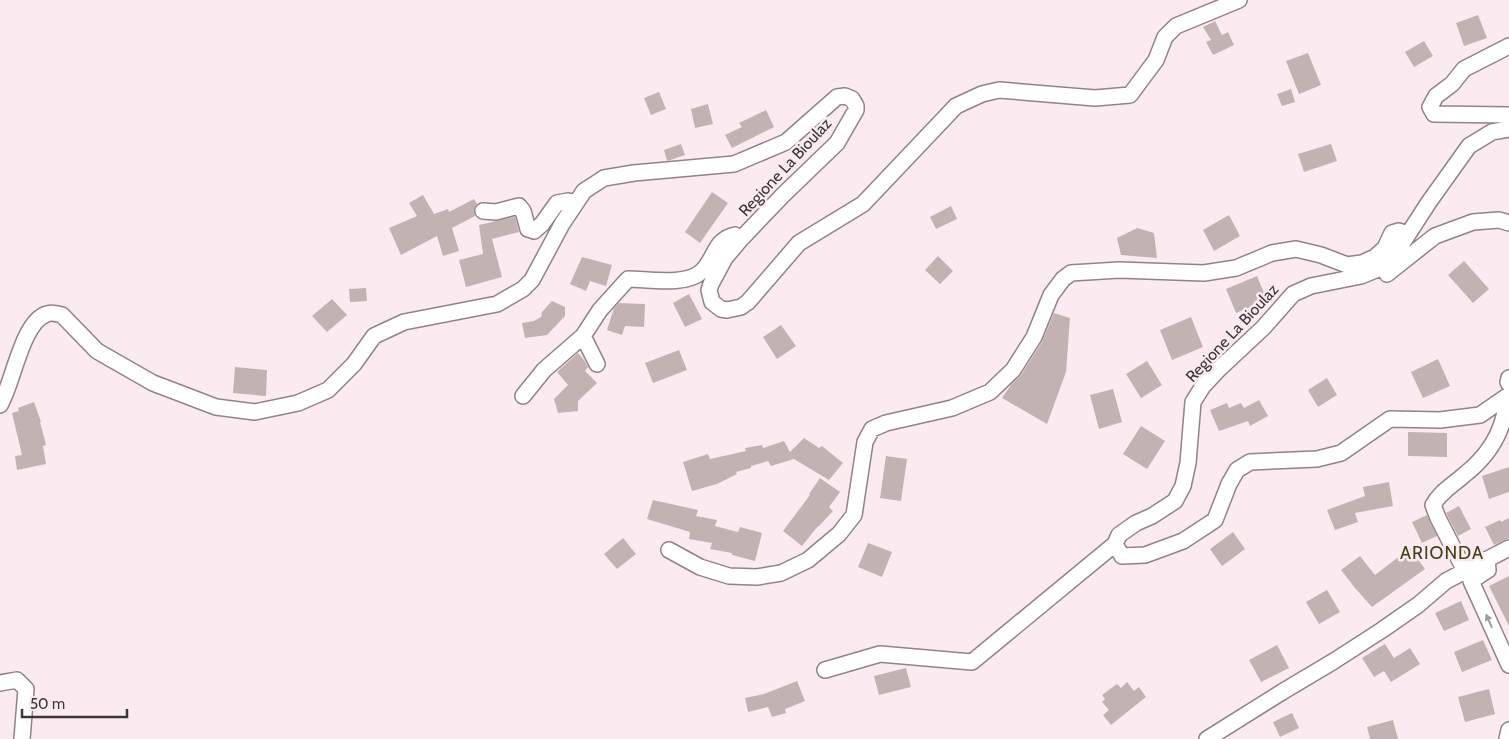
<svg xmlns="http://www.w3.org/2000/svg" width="1509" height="739" viewBox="0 0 1509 739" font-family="Cabin,sans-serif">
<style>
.building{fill:#c2b2b2}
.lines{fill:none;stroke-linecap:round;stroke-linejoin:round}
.minor-casing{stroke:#918388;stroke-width:18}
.minor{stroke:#fff;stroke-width:15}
.oneway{fill:#9e9a9c}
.labels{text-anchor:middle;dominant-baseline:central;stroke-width:5;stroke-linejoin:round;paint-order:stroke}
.street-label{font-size:16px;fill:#3c3638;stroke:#fbebf0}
.neighbourhood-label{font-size:18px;letter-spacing:1px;fill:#454117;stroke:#fbebf0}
</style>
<rect width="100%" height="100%" fill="#fbebf0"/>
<path class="building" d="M 1478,15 L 1487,38 L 1464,46 L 1456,23 Z
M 1215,21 L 1222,35 L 1228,32 L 1234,45 L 1213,55 L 1206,42 L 1211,40 L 1203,27 Z
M 1424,41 L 1433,56 L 1414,67 L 1405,52 Z
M 1308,53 L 1321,85 L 1299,94 L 1286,61 Z
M 1291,89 L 1295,102 L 1282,106 L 1277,94 Z
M 659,92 L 666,109 L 651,115 L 644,98 Z
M 708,104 L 713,124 L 695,128 L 691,109 Z
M 766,110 L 774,127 L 732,148 L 725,135 L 742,127 L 739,123 Z
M 681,144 L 685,155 L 667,161 L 664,150 Z
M 1331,144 L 1337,161 L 1304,172 L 1298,154 Z
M 712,192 L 728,203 L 700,243 L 685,232 Z
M 423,195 L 434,214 L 448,209 L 449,212 L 474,199 L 477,204 L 474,210 L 475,216 L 452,228 L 459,251 L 443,256 L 437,236 L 401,255 L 389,228 L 417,216 L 409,203 Z
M 951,206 L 957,219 L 936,229 L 930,217 Z
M 1229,215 L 1240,236 L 1214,251 L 1203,230 Z
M 515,217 L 519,232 L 492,239 L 502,277 L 466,287 L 459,260 L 483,254 L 479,225 Z
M 1137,228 L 1154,233 L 1157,258 L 1121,255 L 1117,238 Z
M 938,256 L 953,271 L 940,284 L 925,270 Z
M 582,257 L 612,265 L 606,286 L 590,281 L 586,291 L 570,284 Z
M 1464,261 L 1489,289 L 1473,303 L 1448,275 Z
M 1257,276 L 1267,300 L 1236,313 L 1226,289 Z
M 366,288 L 367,301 L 350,302 L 349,289 Z
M 689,294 L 702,319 L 685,327 L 673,303 Z
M 332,299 L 347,315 L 327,332 L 312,316 Z
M 552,301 L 565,307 L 565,316 L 547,335 L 525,338 L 522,323 L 534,321 L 541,317 L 542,312 Z
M 619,303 L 645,304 L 644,327 L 625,326 L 622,335 L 607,330 L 614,308 Z
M 1054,313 L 1070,318 L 1066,372 L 1047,424 L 1002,398 L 1011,385 L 1021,375 L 1042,342 Z
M 1191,317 L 1203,347 L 1172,360 L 1160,330 Z
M 781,325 L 796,346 L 777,359 L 763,337 Z
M 679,350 L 687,370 L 653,383 L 645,363 Z
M 578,353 L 584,360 L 588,367 L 585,371 L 597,383 L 578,401 L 578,411 L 558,413 L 554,399 L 568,385 L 557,372 Z
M 1438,359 L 1450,386 L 1423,398 L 1411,372 Z
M 1147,361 L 1162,385 L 1141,398 L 1126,374 Z
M 235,367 L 267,370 L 266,396 L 233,393 Z
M 1327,378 L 1337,395 L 1318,407 L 1308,390 Z
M 1113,389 L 1122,422 L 1099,429 L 1090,395 Z
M 1259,400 L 1268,416 L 1250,426 L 1248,421 L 1219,431 L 1210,410 L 1227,403 L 1229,408 L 1241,403 L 1244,408 Z
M 34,402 L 41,422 L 40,422 L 46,445 L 43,446 L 46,464 L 17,470 L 15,456 L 22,455 L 12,413 L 19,411 L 18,408 Z
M 1141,426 L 1165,441 L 1147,469 L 1123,454 Z
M 1408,432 L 1447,433 L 1447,457 L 1408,456 Z
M 804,438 L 819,448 L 822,446 L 843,463 L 829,480 L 794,459 L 771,466 L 768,461 L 751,466 L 751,468 L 736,472 L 737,474 L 717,484 L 692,491 L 683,462 L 708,454 L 710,459 L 746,451 L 745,448 L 762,445 L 763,448 L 784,441 L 790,452 Z
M 886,456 L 907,459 L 901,501 L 880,498 Z
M 1509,467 L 1509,492 L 1489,499 L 1482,476 Z
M 820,478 L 840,492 L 829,507 L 833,511 L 819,526 L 818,526 L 802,546 L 783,531 L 810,495 L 809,494 Z
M 1389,482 L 1393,506 L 1355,513 L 1358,522 L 1335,530 L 1327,510 L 1365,496 L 1363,487 Z
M 653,500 L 698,510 L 696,516 L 717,520 L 715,526 L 738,532 L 740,527 L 762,533 L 755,561 L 732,555 L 732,553 L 710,549 L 712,543 L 689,539 L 690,532 L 647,519 Z
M 1459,506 L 1471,529 L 1458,536 L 1446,513 Z
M 1427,515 L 1437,536 L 1422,543 L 1412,522 Z
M 1509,518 L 1509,538 L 1494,545 L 1485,527 L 1500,520 L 1501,522 Z
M 1233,532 L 1245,549 L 1222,566 L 1210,549 Z
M 623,538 L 636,554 L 617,569 L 604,554 Z
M 868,543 L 892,552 L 882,577 L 858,567 Z
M 1410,548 L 1425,569 L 1372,607 L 1355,588 L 1341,570 L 1360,556 L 1375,575 Z
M 1509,576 L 1509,626 L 1489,586 Z
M 1327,590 L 1340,612 L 1319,624 L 1306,602 Z
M 1461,601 L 1469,620 L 1444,631 L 1435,613 Z
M 1483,640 L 1492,660 L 1462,672 L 1454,652 Z
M 1385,644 L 1394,658 L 1410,648 L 1420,664 L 1391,682 L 1384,671 L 1374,677 L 1362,658 Z
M 1277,645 L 1289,668 L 1261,682 L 1249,660 Z
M 906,668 L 911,687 L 879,695 L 874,676 Z
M 797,681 L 805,701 L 785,709 L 786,713 L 772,717 L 768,707 L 748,712 L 745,698 L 764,694 Z
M 1127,682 L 1134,691 L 1139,687 L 1146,697 L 1111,725 L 1103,715 L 1109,710 L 1102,702 L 1105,699 L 1102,695 L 1117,684 L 1121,688 Z
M 1489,689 L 1495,714 L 1465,722 L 1458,697 Z
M 1292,713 L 1299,728 L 1280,737 L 1273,722 Z
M 1393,720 L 1398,739 L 1370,739 L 1367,727 Z"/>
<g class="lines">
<defs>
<path id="minor" d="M 1509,46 L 1464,69 L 1452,84 L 1436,96 L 1430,107 L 1434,114 L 1509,115
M 1509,129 L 1492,132 L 1469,146 L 1429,202 L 1394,256 L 1378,269 L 1361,276 L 1311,286 L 1293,294 L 1263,328 L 1218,370 L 1203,386 L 1193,402 L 1188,463 L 1183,486 L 1175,501 L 1152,516 L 1136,523 L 1119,535 L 1115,544 L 1122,556 L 1145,555 L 1183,541 L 1215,520 L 1229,484 L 1237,470 L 1250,462 L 1317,459 L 1341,453 L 1390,419 L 1440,420 L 1480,415 L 1509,395
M 483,211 L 496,212 L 519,206 L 523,211 L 528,229 L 534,231 L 542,224 L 557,203 L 568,201 L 576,203
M 1387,274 L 1435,236 L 1473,222 L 1499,220 L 1509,223
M 583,336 L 597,364
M 1509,378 L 1508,382 L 1509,384
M 523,396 L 544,370 L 583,336 L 600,310 L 628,279 C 648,279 685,286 701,272 C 715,260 714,239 735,235 L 741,239
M 0,405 C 13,384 22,321 47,314 C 51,312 58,314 62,315 L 97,351 L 153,383 L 216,407 L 255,412 L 298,403 L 328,390 L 354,364 L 374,336 L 404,322 L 497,304 L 523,289 L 532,280 L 562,224 L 584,191 L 604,178 L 634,173 L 734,164 L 786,142 L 837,97 L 845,96 L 852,99 L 856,106 L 856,110 L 837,143 L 783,195 L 741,239 L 725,258 L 711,284 L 709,290 L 712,302 L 721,309 L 727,310 L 741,307 L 748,302 L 799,243 L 863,204 L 956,106 L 982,94 L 999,90 L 1095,98 L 1130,95 L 1156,60 L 1165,37 L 1176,26 L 1239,0
M 669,550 L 700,567 L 729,576 L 757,577 L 781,573 L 808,560 L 839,534 L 854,515 L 865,442 L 872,429 L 886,423 L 952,408 L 990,392 L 1013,370 L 1034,337 L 1051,295 L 1063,279 L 1071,273 L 1119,270 L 1204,273 L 1236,268 L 1272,253 L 1296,249 L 1321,255 L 1347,265 L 1362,263 L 1375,257 L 1385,248 L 1392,233 L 1399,231 L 1408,234
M 1487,559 L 1488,570 L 1471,581 L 1509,665
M 1465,571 L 1438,518 L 1433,505 C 1440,492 1453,485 1464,475 C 1487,457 1502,435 1506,406 L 1509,404
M 825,670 L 880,654 L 972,662 L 1115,544
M 0,683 L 17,680 L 26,689 L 22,739
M 1207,739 L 1282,692 L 1334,661 L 1382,630 L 1418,605 L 1446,581 L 1509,548
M 1507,739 L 1509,730"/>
</defs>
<use href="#minor" class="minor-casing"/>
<use href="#minor" class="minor"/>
</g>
<defs><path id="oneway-solid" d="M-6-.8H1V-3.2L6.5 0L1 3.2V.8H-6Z" transform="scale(1.25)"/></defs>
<use class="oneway" href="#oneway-solid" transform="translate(1489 621) rotate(-114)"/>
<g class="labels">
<g class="street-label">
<text transform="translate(785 167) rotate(-47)">Regione La Bioulaz</text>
<text transform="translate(1232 333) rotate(-47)">Regione La Bioulaz</text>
</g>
<g class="neighbourhood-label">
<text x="1442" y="553">ARIONDA</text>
</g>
</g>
<path d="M22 709v8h105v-8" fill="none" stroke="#3c3638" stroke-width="2.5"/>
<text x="30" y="709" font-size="15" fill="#3c3638" stroke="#fbebf0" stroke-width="4" paint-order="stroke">50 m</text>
</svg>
